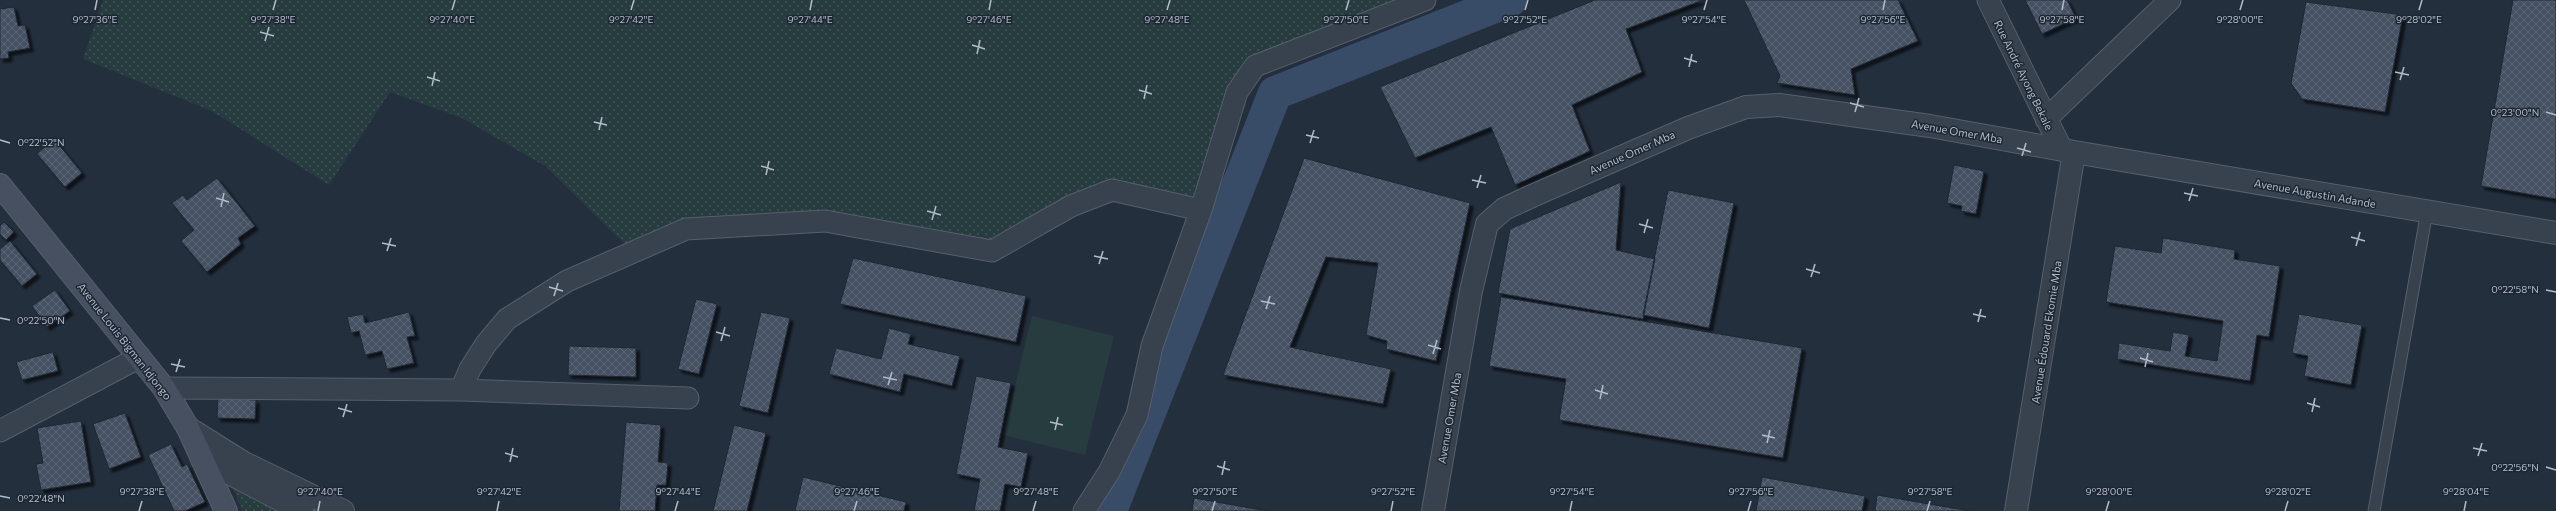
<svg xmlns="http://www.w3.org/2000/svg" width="2556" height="511" viewBox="0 0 2556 511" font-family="Commissioner,sans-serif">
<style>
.grass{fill:url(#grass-dots)}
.garden{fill:#263c3f}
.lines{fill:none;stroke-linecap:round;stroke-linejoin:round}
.river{stroke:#394c67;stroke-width:34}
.building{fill:url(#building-cross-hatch);stroke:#1f2835;filter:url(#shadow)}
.service-casing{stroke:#565f6c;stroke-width:13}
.minor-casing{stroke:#565f6c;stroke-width:23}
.tertiary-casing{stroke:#565f6c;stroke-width:24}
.secondary-casing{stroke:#565f6c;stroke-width:24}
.service{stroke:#38414e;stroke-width:11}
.minor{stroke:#38414e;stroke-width:21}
.tertiary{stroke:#38414e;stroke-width:22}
.secondary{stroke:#465061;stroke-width:22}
.ticks{fill:none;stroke:#b4bcc9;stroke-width:1.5}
.labels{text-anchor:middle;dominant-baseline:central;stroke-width:3;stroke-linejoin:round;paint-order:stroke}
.street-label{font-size:11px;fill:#b4bcc9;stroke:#1d2633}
.ticks-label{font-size:10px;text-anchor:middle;fill:#b4bcc9;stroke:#1d2633;stroke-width:3;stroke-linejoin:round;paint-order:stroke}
</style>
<defs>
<pattern id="grass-dots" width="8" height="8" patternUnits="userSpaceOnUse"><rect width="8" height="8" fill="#263c3f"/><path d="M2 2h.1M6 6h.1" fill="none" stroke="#435659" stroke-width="1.8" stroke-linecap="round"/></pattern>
<pattern id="building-cross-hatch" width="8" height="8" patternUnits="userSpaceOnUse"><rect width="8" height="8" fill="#455162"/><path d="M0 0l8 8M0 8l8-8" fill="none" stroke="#5d6877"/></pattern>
<filter id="shadow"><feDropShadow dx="3.5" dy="3.5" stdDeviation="1" flood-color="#0009"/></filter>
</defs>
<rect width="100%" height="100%" fill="#242f3e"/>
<path class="grass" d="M 103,0 L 1425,0 L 1255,67 L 1201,210 L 1112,190 L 992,251 L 824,221 L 686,229 L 633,252 L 545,166 L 462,118 L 390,92 L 329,185 L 212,111 L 83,59 Z
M 236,487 L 287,511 L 242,511 L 234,490 Z"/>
<path class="garden" d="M 1032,316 L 1114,336 L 1085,455 L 1003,435 Z"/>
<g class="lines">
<path class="river" d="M 1110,511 L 1275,93 L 1510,0"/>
</g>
<path class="building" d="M 1595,0 L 1703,0 L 1626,29 L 1642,72 L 1572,105 L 1590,151 L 1515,185 L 1491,127 L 1415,158 L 1380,87 Z
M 1744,0 L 1898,0 L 1918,41 L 1851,69 L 1855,95 L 1777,83 L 1780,76 Z
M 2025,0 L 2067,0 L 2076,18 L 2042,34 Z
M 2513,0 L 2556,0 L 2556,199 L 2481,186 Z
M 2306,2 L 2403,15 L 2385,112 L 2302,99 L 2291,83 Z
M 14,7 L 18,26 L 25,25 L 30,48 L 8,52 L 9,58 L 0,59 L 0,9 Z
M 54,139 L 82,173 L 65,187 L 37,154 Z
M 1304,158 L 1470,203 L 1436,361 L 1386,349 L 1387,341 L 1366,335 L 1378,263 L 1326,257 L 1290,347 L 1391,369 L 1383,404 L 1223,375 Z
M 1954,165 L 1984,171 L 1976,214 L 1961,211 L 1962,206 L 1947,203 Z
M 217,178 L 255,226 L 238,238 L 241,244 L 207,272 L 181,241 L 194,230 L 172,203 L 183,195 L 187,200 Z
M 1621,182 L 1616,250 L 1655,259 L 1643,319 L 1498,293 L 1510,229 Z
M 1668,190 L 1734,203 L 1709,328 L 1643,315 Z
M 4,222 L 14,232 L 6,240 L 0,234 L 0,226 Z
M 2163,238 L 2235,250 L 2234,259 L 2280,266 L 2269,337 L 2257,335 L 2250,381 L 2117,359 L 2119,343 L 2170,351 L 2173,332 L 2189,335 L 2185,356 L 2217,361 L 2223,321 L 2106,302 L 2115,246 L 2161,253 Z
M 10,241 L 37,274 L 22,286 L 0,260 L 0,249 Z
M 853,258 L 1026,296 L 1016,342 L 840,304 Z
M 55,290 L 70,311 L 47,327 L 32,306 Z
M 1501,297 L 1802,348 L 1783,458 L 1559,420 L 1566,379 L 1489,366 Z
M 696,299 L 717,304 L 699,374 L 678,369 Z
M 409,312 L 415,336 L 407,337 L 414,363 L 387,369 L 382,351 L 365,355 L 359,331 L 351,333 L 347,317 L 363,314 L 365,323 Z
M 761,312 L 790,318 L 768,413 L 739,406 Z
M 2299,314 L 2362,325 L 2351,385 L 2304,376 L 2308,356 L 2292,353 Z
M 889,328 L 911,334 L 908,344 L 960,356 L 952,386 L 904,374 L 900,392 L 829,374 L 836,348 L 881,359 Z
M 569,346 L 636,348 L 636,377 L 568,375 Z
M 53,352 L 58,371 L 22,380 L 16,362 Z
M 976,376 L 1011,383 L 998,447 L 1028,453 L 1021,487 L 1005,484 L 1000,511 L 974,511 L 980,479 L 956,474 Z
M 218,398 L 256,400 L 255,419 L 217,418 Z
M 125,413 L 141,457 L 109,469 L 93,424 Z
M 81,421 L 91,482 L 41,490 L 36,464 L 43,463 L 37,428 Z
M 626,422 L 661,425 L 658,462 L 668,463 L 666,485 L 657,485 L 655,511 L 619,511 Z
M 734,425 L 766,433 L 747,511 L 713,511 Z
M 171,444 L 182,467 L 187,464 L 205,502 L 185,511 L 174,511 L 148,455 Z
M 803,477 L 906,502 L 904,511 L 795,511 Z
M 1762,477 L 1865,496 L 1862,511 L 1756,511 Z
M 1877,495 L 1970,511 L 1875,511 Z
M 1194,498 L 1267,511 L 1192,511 Z"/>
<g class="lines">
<defs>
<path id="service" d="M 2374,511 L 2427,211"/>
<path id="minor" d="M 1988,0 L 2062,150
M 2046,119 L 2170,0
M 164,388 L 461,390 L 688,398
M 461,390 L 470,369 L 486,344 L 507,319 L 567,281 L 686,229 L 825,221 L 992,251 L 1071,206 L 1112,190 L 1201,210
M 0,431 L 140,357
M 1084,511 L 1109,472 L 1137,415 L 1152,346 L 1201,210 L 1237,92 L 1255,66 L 1425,0"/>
<path id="tertiary" d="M 188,428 L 244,463 L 343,511
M 202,459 L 302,511
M 1433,511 L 1471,291 L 1487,224 L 1504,209 L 1532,196 L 1688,128 L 1746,107 L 1779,105 L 1930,126 L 2074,152 L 2556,233
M 2016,511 L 2074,152"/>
<path id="secondary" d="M 0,185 L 164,388 L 188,428 L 226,511"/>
</defs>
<use href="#service" class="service-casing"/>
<use href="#minor" class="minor-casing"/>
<use href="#tertiary" class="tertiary-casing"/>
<use href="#secondary" class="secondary-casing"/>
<use href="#service" class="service"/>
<use href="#minor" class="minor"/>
<use href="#tertiary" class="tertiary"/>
<use href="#secondary" class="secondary"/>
</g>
<path class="ticks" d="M 95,10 L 97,0M 273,10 L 276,0M 452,10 L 455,0M 631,10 L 634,0M 810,10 L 812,0M 989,10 L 991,0M 1167,10 L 1170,0M 1346,10 L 1349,0M 1525,10 L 1528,0M 1704,10 L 1707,0M 1883,10 L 1885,0M 2062,10 L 2064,0M 2240,10 L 2243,0M 2419,10 L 2422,0M 260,32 L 274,36M 265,41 L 269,27M 972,45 L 985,49M 977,54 L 980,40M 1684,58 L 1697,62M 1689,67 L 1692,54M 2395,72 L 2409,75M 427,77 L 440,81M 2400,80 L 2404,67M 432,86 L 435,72M 1139,90 L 1152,94M 1144,99 L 1147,85M 1850,103 L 1864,107M 1855,112 L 1859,98M 2546,112 L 2556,115M 594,122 L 607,125M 599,130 L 602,117M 1306,135 L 1319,138M 0,140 L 10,143M 1310,143 L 1314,130M 2017,148 L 2031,152M 2022,156 L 2026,143M 761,166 L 774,170M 766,175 L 769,161M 1472,180 L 1486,183M 1477,188 L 1481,175M 2184,193 L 2198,196M 216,198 L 229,202M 2189,201 L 2193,188M 221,207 L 224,193M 927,211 L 941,215M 932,220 L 936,206M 1639,224 L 1653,228M 1644,233 L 1648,219M 2351,237 L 2365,241M 382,243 L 396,246M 2356,246 L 2360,232M 387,251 L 391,238M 1094,256 L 1108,259M 1099,264 L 1103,251M 1806,269 L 1820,273M 1811,277 L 1815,264M 549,287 L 563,291M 2546,290 L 2556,292M 554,296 L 558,283M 1261,301 L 1275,304M 1266,309 L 1270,296M 1973,314 L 1986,317M 0,318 L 10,320M 1978,322 L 1981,309M 716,332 L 730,336M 721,341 L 725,327M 1428,345 L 1441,349M 1433,354 L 1437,340M 2140,358 L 2153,362M 171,364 L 185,367M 2145,367 L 2148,353M 176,372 L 180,359M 883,377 L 897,380M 888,385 L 892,372M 1595,390 L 1608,394M 1600,399 L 1603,385M 2307,403 L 2320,407M 338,408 L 352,412M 2312,412 L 2315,398M 343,417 L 347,404M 1050,422 L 1063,425M 1055,430 L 1058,417M 1762,435 L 1775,438M 1767,443 L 1770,430M 2473,448 L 2487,451M 505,453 L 518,457M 2478,456 L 2482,443M 510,462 L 513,448M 1217,466 L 1230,470M 2546,467 L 2556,470M 1222,475 L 1225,461M 0,496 L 10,498M 139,511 L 142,501M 318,511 L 320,501M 497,511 L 499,501M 675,511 L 678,501M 854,511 L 857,501M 1033,511 L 1036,501M 1212,511 L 1215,501M 1391,511 L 1393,501M 1570,511 L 1572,501M 1748,511 L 1751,501M 1927,511 L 1930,501M 2106,511 L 2109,501M 2285,511 L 2288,501M 2464,511 L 2466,501"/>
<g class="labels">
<g class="street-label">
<text transform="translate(2024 75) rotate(64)">Rue André Ayong Bekale</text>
<text transform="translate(1957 131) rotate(10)">Avenue Omer Mba</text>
<text transform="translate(1632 152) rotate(-24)">Avenue Omer Mba</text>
<text transform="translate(2315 193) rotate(10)">Avenue Augustin Adande</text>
<text transform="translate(2046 332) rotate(-81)">Avenue Édouard Ekomie Mba</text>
<text transform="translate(125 341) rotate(52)">Avenue Louis Bigman Idjongo</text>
<text transform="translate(1449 418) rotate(-80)">Avenue Omer Mba</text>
</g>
</g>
<g class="ticks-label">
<text x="95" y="23">9°27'36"E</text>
<text x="273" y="23">9°27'38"E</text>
<text x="452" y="23">9°27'40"E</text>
<text x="631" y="23">9°27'42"E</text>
<text x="810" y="23">9°27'44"E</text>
<text x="989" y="23">9°27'46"E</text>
<text x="1167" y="23">9°27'48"E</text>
<text x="1346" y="23">9°27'50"E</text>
<text x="1525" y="23">9°27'52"E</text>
<text x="1704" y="23">9°27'54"E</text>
<text x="1883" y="23">9°27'56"E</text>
<text x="2062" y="23">9°27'58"E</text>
<text x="2240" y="23">9°28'00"E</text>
<text x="2419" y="23">9°28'02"E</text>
<text x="2515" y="116">0°23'00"N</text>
<text x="41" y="146">0°22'52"N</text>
<text x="2515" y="293">0°22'58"N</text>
<text x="41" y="324">0°22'50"N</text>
<text x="2515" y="471">0°22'56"N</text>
<text x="142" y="495">9°27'38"E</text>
<text x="320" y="495">9°27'40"E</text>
<text x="499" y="495">9°27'42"E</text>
<text x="678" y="495">9°27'44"E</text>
<text x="857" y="495">9°27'46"E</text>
<text x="1036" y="495">9°27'48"E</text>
<text x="1215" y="495">9°27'50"E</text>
<text x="1393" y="495">9°27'52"E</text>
<text x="1572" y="495">9°27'54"E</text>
<text x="1751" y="495">9°27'56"E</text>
<text x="1930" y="495">9°27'58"E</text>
<text x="2109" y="495">9°28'00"E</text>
<text x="2288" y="495">9°28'02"E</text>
<text x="2466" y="495">9°28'04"E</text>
<text x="41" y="502">0°22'48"N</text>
</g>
</svg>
